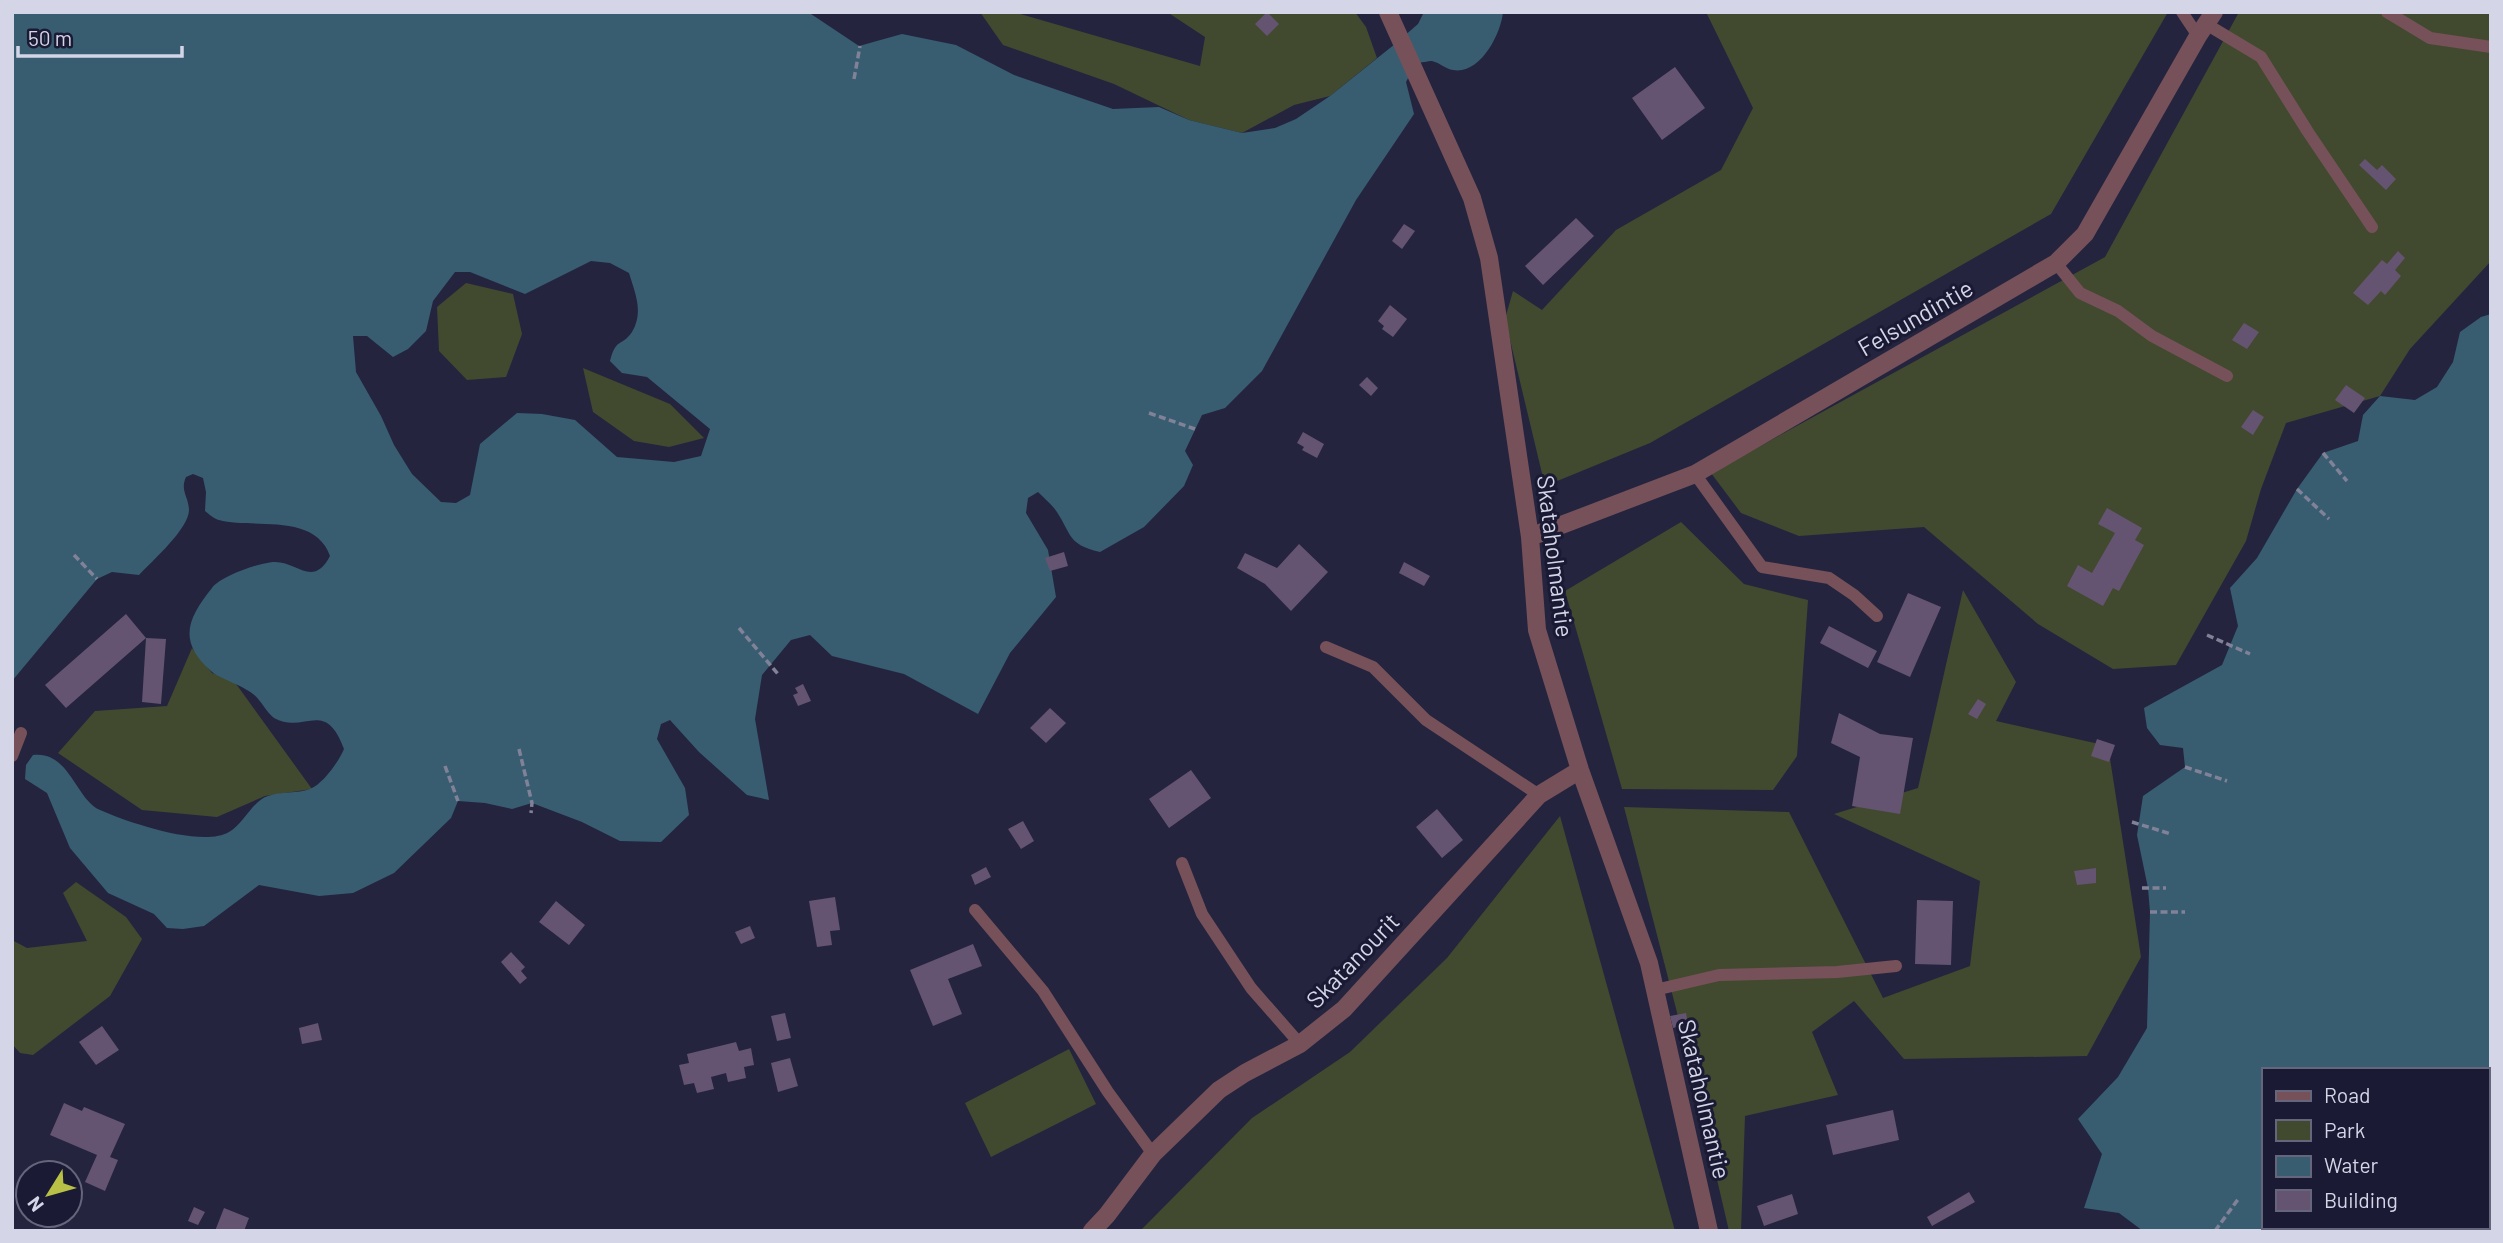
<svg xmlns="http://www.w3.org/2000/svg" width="2503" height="1243" viewBox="0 0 2503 1243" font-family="Barlow,sans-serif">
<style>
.green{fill:#414a2f}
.water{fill:#385d70;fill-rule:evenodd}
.building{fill:#645471}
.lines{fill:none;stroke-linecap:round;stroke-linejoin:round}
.path{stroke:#818298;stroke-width:3.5;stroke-dasharray:7 3.5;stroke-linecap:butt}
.service{stroke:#765159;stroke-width:12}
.minor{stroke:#765159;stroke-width:18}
.labels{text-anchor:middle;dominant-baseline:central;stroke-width:6;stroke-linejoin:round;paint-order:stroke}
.street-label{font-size:24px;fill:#d4d5e7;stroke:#1b1a34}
</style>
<rect width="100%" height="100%" fill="#24243f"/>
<path class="green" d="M 980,12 L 1013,12 L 1200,66 L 1205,37 L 1167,12 L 1355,12 L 1366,27 L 1377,58 L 1330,96 L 1294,105 L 1242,133 L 1189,120 L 1114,84 L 1003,45 Z
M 1706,12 L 2168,12 L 2051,214 L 1650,443 L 1545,486 L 1505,319 L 1513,291 L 1542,310 L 1616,230 L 1721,170 L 1753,108 Z
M 2239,12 L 2491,12 L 2491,261 L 2410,349 L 2380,396 L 2286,423 L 2261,489 L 2246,541 L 2176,665 L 2113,669 L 2038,624 L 1924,527 L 1799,536 L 1741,513 L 1711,473 L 2105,257 Z
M 466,283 L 513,294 L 522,334 L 506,377 L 467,380 L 439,351 L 437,307 Z
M 583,368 L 670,404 L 704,438 L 669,447 L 634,441 L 593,412 Z
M 1681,522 L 1744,584 L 1808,600 L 1797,756 L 1773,790 L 1622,789 L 1565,591 Z
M 1963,590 L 2016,682 L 1996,721 L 2108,746 L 2141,957 L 2087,1056 L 1904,1059 L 1854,1001 L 1812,1032 L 1838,1095 L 1745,1116 L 1741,1231 L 1729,1231 L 1688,1055 L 1624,807 L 1789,812 L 1883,998 L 1970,966 L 1980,881 L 1834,814 L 1918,788 Z
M 192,648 L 212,673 L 234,681 L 312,789 L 265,796 L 217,817 L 142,810 L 58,753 L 95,711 L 167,706 Z
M 1560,816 L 1675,1231 L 1140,1231 L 1252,1118 L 1350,1052 L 1447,958 Z
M 76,882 L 126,917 L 142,939 L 110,996 L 33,1055 L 20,1053 L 12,1044 L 12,940 L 27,948 L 87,941 L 63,893 Z
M 1069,1049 L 1096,1104 L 991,1157 L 965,1103 Z"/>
<path class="water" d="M 12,12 L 808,12 L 859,46 L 902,34 L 956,45 L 1014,75 L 1113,109 L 1159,107 L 1189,120 L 1242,133 L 1275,128 L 1296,119 L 1330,96 L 1395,44 L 1418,24 L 1424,12 L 1503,12 C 1501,34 1480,75 1453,70 C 1446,69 1440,63 1432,61 C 1428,61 1421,63 1416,63 L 1406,82 L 1414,114 L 1356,200 L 1262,371 L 1225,408 L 1202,415 L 1185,451 L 1193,465 L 1184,486 L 1144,527 L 1100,552 C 1065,544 1072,532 1054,508 C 1049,502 1043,497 1038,492 L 1028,498 L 1026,513 L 1048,550 L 1056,597 L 1010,653 L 978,714 L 904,674 L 832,656 L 810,635 L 791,640 L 762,675 L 755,719 L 769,800 L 747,795 L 699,752 L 670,720 L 661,724 L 657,739 L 685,788 L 689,815 L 661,842 L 620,841 L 582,822 L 532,803 L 512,809 L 485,803 L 458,801 L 451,818 L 394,873 L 353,893 L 319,896 L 259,885 L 204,926 L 183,929 L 167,928 L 154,914 L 108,893 L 70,848 L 47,793 L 25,779 L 26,765 L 33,755 C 69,750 76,800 100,810 C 127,822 202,848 229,832 C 244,824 252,801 268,796 C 281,791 297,794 310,789 C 323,784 339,761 344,749 C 325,697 304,735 274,718 C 266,712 261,700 253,694 C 242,685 218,678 211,671 C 177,641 188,618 212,588 C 221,576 261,562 275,562 C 298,562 313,588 330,556 C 315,512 252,529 219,520 C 214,519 209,514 205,511 L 206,492 L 203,478 L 193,474 L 186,477 C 180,490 188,496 189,509 C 190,528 152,561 139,575 L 112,572 L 97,579 L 12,681 ZM 591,261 L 610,263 L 629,273 C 635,293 644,312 632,332 C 622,347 616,337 610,361 L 622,373 L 647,377 L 710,429 L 701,456 L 674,462 L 617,457 L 575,420 L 542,414 L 517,413 L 480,444 L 470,495 L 456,503 L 441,502 L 412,474 L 394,445 L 381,416 L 356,372 L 353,336 L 367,336 L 393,357 L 408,349 L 426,331 L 433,301 L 455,272 L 470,272 L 525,294 Z
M 2491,314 L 2491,1231 L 2143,1231 L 2119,1213 L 2084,1208 L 2102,1154 L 2078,1119 L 2118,1077 L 2147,1028 L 2150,912 L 2148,888 L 2137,835 L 2143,796 L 2185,767 L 2183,748 L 2160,745 L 2147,728 L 2144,708 L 2222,665 L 2238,626 L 2230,588 L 2257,558 L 2297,489 L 2323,453 L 2358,441 L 2363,415 L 2380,396 L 2415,400 L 2437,387 L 2453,362 L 2460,332 L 2481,317 ZM 2263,1070 L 2487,1070 L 2487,1227 L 2263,1227 Z"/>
<path class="building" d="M 1267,12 L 1279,24 L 1267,36 L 1255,24 Z
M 1675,67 L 1705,108 L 1662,140 L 1632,98 Z
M 2365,159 L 2377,170 L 2382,165 L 2396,179 L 2386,190 L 2359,165 Z
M 1576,218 L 1594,236 L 1543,285 L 1525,266 Z
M 1404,224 L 1415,231 L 1402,249 L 1392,241 Z
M 2398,251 L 2405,258 L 2395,270 L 2401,276 L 2385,295 L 2381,291 L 2368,305 L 2353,293 L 2382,260 L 2387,264 Z
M 1390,305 L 1407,319 L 1393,337 L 1382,329 L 1384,326 L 1378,321 Z
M 2244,323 L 2259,332 L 2247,349 L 2232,340 Z
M 1367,377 L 1378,388 L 1371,396 L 1359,385 Z
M 2346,385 L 2365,398 L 2354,413 L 2335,400 Z
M 2253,410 L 2264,417 L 2253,435 L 2241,427 Z
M 1303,432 L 1324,444 L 1317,458 L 1302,450 L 1304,447 L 1297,443 Z
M 2107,508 L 2142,528 L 2135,540 L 2144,545 L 2119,591 L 2113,588 L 2103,606 L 2067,586 L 2078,565 L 2092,573 L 2115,533 L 2098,524 Z
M 1299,544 L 1328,572 L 1291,611 L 1265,584 L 1237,568 L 1245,553 L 1277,568 Z
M 1064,552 L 1068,566 L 1050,571 L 1045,558 Z
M 1404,562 L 1430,576 L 1424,586 L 1399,573 Z
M 1908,593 L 1941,607 L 1910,677 L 1877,662 Z
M 126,614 L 146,638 L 166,639 L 161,704 L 142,702 L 146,638 L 66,708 L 45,685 Z
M 1829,626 L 1877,651 L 1868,668 L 1820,643 Z
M 803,684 L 811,701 L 798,706 L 793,695 L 798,693 L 795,688 Z
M 1978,699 L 1986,704 L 1977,719 L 1968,714 Z
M 1050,708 L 1066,723 L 1046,743 L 1030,728 Z
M 1839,713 L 1880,734 L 1913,738 L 1900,814 L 1852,806 L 1860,757 L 1831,743 Z
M 2097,739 L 2115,745 L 2109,762 L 2091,756 Z
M 1191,770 L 1211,798 L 1169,828 L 1149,799 Z
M 1437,809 L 1463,840 L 1442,858 L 1416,827 Z
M 1023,821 L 1034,841 L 1021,849 L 1008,829 Z
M 986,867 L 991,877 L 975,885 L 971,875 Z
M 2096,868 L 2096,883 L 2077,885 L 2074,871 Z
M 835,897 L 840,930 L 830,931 L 832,945 L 817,947 L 809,901 Z
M 1917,900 L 1953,901 L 1951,965 L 1915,964 Z
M 556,901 L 585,925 L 569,945 L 539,922 Z
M 750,926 L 755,938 L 741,944 L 735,932 Z
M 973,944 L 982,966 L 948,979 L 962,1014 L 933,1026 L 910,970 Z
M 511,952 L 525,967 L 521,971 L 527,978 L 520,984 L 501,962 Z
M 785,1013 L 791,1038 L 777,1041 L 771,1016 Z
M 1686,1013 L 1688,1024 L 1673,1028 L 1670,1016 Z
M 318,1023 L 322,1040 L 302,1044 L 299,1028 Z
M 102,1026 L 119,1050 L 96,1065 L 79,1042 Z
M 736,1042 L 739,1051 L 751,1048 L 754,1065 L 744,1067 L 746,1078 L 728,1082 L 726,1073 L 711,1077 L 714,1089 L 697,1093 L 694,1083 L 684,1085 L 679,1065 L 689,1063 L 687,1054 Z
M 790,1058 L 798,1086 L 778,1092 L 771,1063 Z
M 64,1103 L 82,1111 L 84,1107 L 125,1124 L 110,1157 L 118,1160 L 105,1191 L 85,1182 L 97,1155 L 50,1135 Z
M 1893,1110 L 1899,1140 L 1833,1155 L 1826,1125 Z
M 1969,1192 L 1975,1202 L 1932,1226 L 1927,1217 Z
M 1792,1194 L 1798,1214 L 1764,1226 L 1757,1206 Z
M 194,1207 L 205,1212 L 198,1225 L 188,1221 Z
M 224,1208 L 249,1218 L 244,1231 L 215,1231 Z"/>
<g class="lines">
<path class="path" d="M 854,79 L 860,46
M 1149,413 L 1195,429
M 2323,453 L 2347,481
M 2297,489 L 2329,519
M 74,555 L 97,579
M 739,628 L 778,674
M 2207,635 L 2250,654
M 519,749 L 532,803 L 531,813
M 445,766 L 458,801
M 2185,767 L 2227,781
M 2132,822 L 2171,834
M 2142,888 L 2166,888
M 2150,912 L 2185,912
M 2215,1231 L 2239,1198"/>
<path class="service" d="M 2182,12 L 2198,36
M 2387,12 L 2430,38 L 2491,47
M 2206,24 L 2261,57 L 2308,132 L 2372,227
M 2056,263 L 2080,293 L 2118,311 L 2152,336 L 2227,376
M 1695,474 L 1762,567 L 1829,578 L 1854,595 L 1877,616
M 1326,647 L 1373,667 L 1426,720 L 1539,795
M 12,756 L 21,733
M 1182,863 L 1202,914 L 1251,988 L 1300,1044
M 975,910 L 1043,991 L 1108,1092 L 1153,1154
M 1655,990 L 1719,975 L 1837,972 L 1896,966"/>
<path class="minor" d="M 1388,12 L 1472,198 L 1489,258 L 1530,537 L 1537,630 L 1580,770 L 1649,963 L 1709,1231
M 1530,537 L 1695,474 L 2056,263 L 2085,234 L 2198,36 L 2214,12
M 1092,1231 L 1107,1215 L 1153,1154 L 1219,1090 L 1245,1073 L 1300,1044 L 1344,1009 L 1539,795 L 1580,770"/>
</g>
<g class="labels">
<g class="street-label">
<text transform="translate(1915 317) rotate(-30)">Felsundintie</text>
<text transform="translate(1556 556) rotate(83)">Skataholmantie</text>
<text transform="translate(1352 960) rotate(-46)">Skatanourit</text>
<text transform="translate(1705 1099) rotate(77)">Skataholmantie</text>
</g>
</g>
<rect width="2503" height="1243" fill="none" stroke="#d4d5e7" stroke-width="28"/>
<rect x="2262" y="1068" width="228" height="161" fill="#1b1a34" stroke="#65657c" stroke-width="2"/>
<rect x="2276" y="1091" width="35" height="10" fill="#765159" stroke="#65657c" stroke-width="2"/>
<text x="2324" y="1103" font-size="21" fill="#d4d5e7">Road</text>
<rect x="2276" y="1120" width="35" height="21" fill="#414a2f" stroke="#65657c" stroke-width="2"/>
<text x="2324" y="1138" font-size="21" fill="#d4d5e7">Park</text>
<rect x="2276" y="1156" width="35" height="21" fill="#385d70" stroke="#65657c" stroke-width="2"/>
<text x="2324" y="1173" font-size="21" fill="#d4d5e7">Water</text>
<rect x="2276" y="1190" width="35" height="21" fill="#645471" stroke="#65657c" stroke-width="2"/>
<text x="2324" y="1208" font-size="21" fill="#d4d5e7">Building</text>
<g transform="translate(49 1194) rotate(233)"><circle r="33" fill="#1b1a34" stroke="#65657c" stroke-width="2"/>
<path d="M0-5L12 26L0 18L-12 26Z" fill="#b9c046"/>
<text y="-10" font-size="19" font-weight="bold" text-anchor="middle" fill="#d4d5e7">N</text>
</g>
<path d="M18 46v10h164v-10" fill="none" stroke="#d4d5e7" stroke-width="3.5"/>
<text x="28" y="46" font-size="21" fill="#d4d5e7" stroke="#1b1a34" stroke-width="5" paint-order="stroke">50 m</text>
</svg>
